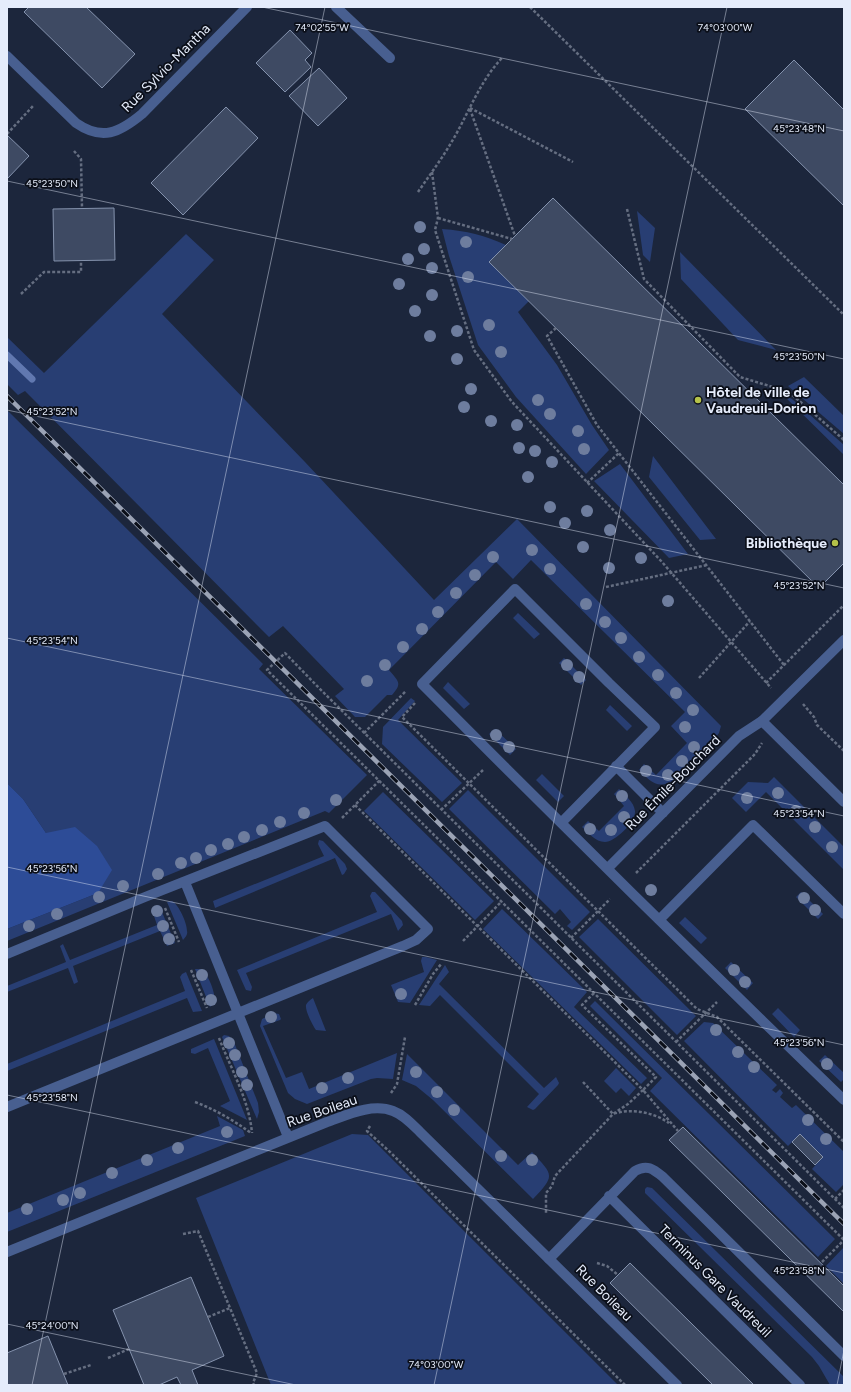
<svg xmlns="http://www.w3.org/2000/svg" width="851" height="1392" viewBox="0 0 851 1392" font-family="Figtree,sans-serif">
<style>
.green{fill:#283e73}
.forest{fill:#2d4c97}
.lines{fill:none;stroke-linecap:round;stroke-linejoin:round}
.stream{stroke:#6178b0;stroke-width:7}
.building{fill:#3e4a63;stroke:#8492ad}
.path{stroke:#656e81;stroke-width:2.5;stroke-dasharray:3 2;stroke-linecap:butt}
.service{stroke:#485f90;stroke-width:10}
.minor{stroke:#485f90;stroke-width:10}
.tertiary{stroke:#485f90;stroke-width:10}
.rail-casing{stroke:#9ba3b5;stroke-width:4.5}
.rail{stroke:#0b0f19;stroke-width:3;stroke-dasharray:9;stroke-linecap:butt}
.tree{fill:#6e7d9e}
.ticks{fill:none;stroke:#e5ecfb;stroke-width:1;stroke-opacity:0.45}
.poi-dot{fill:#b5c249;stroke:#0b0f19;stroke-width:1.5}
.labels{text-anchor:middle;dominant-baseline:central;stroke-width:3.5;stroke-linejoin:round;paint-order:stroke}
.street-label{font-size:14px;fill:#e5ecfb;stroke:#0b0f19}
.poi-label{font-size:14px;font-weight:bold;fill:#e5ecfb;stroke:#0b0f19;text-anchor:start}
.ticks-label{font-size:10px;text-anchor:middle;fill:#e5ecfb;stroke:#0b0f19;stroke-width:3.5;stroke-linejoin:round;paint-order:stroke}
</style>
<rect width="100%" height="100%" fill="#1c263c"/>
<path class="green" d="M 637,211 L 655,228 L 650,262 L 643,255 Z
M 442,229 C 468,231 483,235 506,245 L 489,262 L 529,301 L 518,312 L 557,365 L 592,425 L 609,450 L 586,474 L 516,397 L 478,345 L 449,256 Z
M 186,234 L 214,260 L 162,314 L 305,462 L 434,600 L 517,519 L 721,726 L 719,733 L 716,737 L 672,781 C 657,790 649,780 639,770 L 644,764 L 656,775 L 687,743 L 671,726 L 685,712 L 531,560 L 513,579 L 496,562 L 389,670 C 398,681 403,683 392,695 L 387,695 L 365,717 L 355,717 L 335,696 L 344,689 L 283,626 L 269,637 L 25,391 L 18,395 L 7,384 L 7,337 L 44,373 Z
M 680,252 L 776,350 L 738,340 L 681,279 Z
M 804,377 L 844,416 L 844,434 L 788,386 Z
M 783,395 L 792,399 L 844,445 L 844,455 Z
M 7,410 L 263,664 L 259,669 L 367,775 L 329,813 L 325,811 L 7,941 L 7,929 L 98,893 L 46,833 L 23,799 L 7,783 Z
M 653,456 L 716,539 L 700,540 L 649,477 Z
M 620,464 L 688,554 L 669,558 L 594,481 Z
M 518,613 L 540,634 L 534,639 L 513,618 Z
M 564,658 L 586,680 L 581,685 L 559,663 Z
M 448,682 L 470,704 L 464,709 L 443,688 Z
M 411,698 L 415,701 L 398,720 L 462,783 L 442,802 L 382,744 L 383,727 Z
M 610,705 L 632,726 L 627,731 L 606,710 Z
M 495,729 L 516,749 L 510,755 L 489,734 Z
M 542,774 L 564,796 L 558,802 L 536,780 Z
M 774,777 L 844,847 L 844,870 L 766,792 L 746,812 L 732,798 L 748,782 L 768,783 Z
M 619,789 C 625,795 634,802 635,811 C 636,822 615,842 605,842 C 595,842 589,833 582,827 L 588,821 L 599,831 L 624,806 L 614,794 Z
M 468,790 L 590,912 L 572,930 L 567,926 L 571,922 L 560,909 L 555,914 L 449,809 Z
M 383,792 L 494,901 L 475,920 L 364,811 Z
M 319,840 L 323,841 L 345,864 L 347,869 L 344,874 L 342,875 L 335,858 L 215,908 L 213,901 L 324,856 L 318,844 Z
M 372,892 L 375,892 L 402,921 L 403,925 L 398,931 L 391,914 L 246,973 L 252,987 L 251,991 L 246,990 L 245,988 L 237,970 L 377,912 L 370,896 Z
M 801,892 L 823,914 L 818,919 L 796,897 Z
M 172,901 C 179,905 187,923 187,931 C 188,934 186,937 183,940 L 167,902 Z
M 159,905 L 175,943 L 167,946 L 160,931 L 73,966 L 78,982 L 74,984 L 68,968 L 7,992 L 7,986 L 66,962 L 60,946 L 63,944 L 70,960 L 157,925 L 152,910 L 153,908 Z
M 502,909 L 587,992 L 574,1007 L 647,1078 L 641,1084 L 483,929 Z
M 685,917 L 707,938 L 701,944 L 679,923 Z
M 598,919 L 696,1016 L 677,1035 L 579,937 Z
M 422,957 L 426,957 L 437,960 L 410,1003 L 398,1002 L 391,985 L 424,972 L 421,961 Z
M 731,962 L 753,983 L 747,990 L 725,968 Z
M 445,965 L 449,972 L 439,984 L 544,1088 L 556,1077 L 559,1083 L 558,1085 L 535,1109 L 533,1110 L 527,1107 L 539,1094 L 440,995 L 430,1006 L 419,1005 Z
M 195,969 L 201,969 C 209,975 215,992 215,1002 L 210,1007 Z
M 186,972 L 202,1011 L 193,1012 L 187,998 L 7,1071 L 7,1064 L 185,991 L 180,977 L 182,974 Z
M 313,998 L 326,1031 L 316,1030 C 313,1026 305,1011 306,1005 C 307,1002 310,1000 313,998 Z
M 595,1001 L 835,1239 L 818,1257 L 650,1091 L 662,1078 L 590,1006 Z
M 778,1008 L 800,1030 L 794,1037 L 772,1014 Z
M 274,1013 L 279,1014 L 281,1019 L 280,1020 L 263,1026 L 286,1078 L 302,1072 L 309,1089 L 397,1053 L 393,1079 L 377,1078 L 371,1079 L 307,1104 L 295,1099 L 288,1093 L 260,1026 L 262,1019 Z
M 704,1022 L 713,1023 L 777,1085 L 772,1090 L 776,1093 L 780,1089 L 783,1093 L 780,1097 L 792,1108 L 796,1105 L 844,1152 L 844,1184 L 836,1192 L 812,1169 L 823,1157 L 800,1134 L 788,1146 L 684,1041 Z
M 224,1035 L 229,1036 L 234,1042 L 258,1103 L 259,1112 L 257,1119 L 222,1037 Z
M 214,1039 L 247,1120 L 220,1106 L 230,1101 L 208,1048 L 195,1054 L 191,1053 L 191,1049 Z
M 407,1054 L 518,1165 L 532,1152 C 553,1175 556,1175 533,1199 L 433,1100 L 416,1086 L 402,1080 Z
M 825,1055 L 844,1073 L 844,1079 L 841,1082 L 819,1061 Z
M 616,1068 L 636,1088 L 629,1096 L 621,1088 L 616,1093 L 604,1081 Z
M 217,1116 L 243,1130 L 245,1136 L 7,1232 L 7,1213 L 220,1126 Z
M 352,1134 L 368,1135 L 618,1385 L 271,1385 L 196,1198 Z
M 647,1187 L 652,1188 L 844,1377 L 844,1385 L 830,1385 L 819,1366 L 812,1357 L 645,1193 L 645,1189 Z
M 844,1247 L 844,1284 L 826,1266 Z"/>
<path class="forest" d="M 7,783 L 23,799 L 46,833 L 75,827 L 97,846 L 112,870 L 98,893 L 7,929 Z"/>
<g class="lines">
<path class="stream" d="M 7,355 L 32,379"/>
</g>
<path class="building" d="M 29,7 L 86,7 L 135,54 L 102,88 L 24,12 Z
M 290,30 L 312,53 L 305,60 L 311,67 L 285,92 L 256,63 Z
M 794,60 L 844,110 L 844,206 L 745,109 Z
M 319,68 L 347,98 L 318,126 L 289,96 Z
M 226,107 L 258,138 L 183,215 L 151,183 Z
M 7,135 L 29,156 L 7,179 Z
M 553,198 L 844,485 L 844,563 L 819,588 L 489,262 Z
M 114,208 L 115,260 L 54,261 L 53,209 Z
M 683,1127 L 844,1286 L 844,1312 L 669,1140 Z
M 800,1134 L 823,1157 L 815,1165 L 792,1142 Z
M 630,1263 L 754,1385 L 713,1385 L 610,1283 Z
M 191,1277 L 224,1356 L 192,1370 L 198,1385 L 181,1385 L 177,1377 L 159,1385 L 144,1385 L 113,1310 Z
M 48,1336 L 68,1385 L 7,1385 L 7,1353 Z"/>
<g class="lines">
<path class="path" d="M 530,7 L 844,315
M 470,108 L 573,162
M 470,109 L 515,236
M 7,134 L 33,106
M 74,151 L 81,159 L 82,208
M 432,172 L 438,218 L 435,230 L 474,350 L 512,402 L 662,562 L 771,688
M 418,192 C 429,176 441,160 451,143 C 468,115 479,82 502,58
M 627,209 L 644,279 L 740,377 L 789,392 L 844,440
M 438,218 L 512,239
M 21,294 L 44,272 L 81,272 L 81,261
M 556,328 L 547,336 L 597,425 L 784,665
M 587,483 L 619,453
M 606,587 L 707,565
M 699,678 L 750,621
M 766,683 L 844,605
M 415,703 L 402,717 L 697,1009 L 717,1017 L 844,1142
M 803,704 L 814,717 L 817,725 L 844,751
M 364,733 L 406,691
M 355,805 L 643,1090 L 628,1104 L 613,1114 L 555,1176 L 552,1186 L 546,1193 L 546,1214
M 441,810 L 483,770
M 342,818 L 380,780
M 636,873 L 755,754 L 762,743
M 165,908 L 179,942
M 571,938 L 610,899
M 463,941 L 502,901
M 191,970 L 207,1008
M 594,993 L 582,1005 L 656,1077 L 643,1090 L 678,1131
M 415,1005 L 433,974 L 442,963
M 219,1038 C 231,1069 249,1100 252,1133
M 676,1042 L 717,1002
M 583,1082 L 613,1114 C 631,1108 653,1112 669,1123
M 391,1093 L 397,1084 L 405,1037
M 195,1102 C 216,1110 233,1120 251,1133
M 370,1126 L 367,1131 L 390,1152 L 625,1385
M 835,1199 L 844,1190
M 844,1208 L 319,688 L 285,653 L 267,670 L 844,1240
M 183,1234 L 198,1231 L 257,1373 L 253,1383 L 254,1385
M 822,1262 L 844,1240
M 597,1263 L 607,1266 L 618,1275
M 208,1317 L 230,1308
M 108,1358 L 129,1349
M 64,1374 L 91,1365"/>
<path class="service" d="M 616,766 L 663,813
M 562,822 L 655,727 L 609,683 L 515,589 L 422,684 C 561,824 702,963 844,1100
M 608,868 L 739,736 L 762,721
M 185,882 L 288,1137
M 660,919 L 753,825 L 844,914
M 7,954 L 145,897 L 325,826 L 428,929 L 416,940 L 403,946 L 7,1107
M 609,1196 L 800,1385
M 549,1259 L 635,1171 C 647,1164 653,1169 663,1177 L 844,1356"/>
<path class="minor" d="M 336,7 L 390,58
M 7,56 L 76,123 C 102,141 119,133 142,114 L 247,7
M 844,640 L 762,721 L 844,802"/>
<path class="tertiary" d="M 7,1252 L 327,1122 C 347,1115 372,1103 393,1111 C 404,1115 412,1124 420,1132 L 677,1385"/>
<defs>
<path id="rail" d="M 7,396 L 844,1224"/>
</defs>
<use href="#rail" class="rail-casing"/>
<use href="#rail" class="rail"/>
</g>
<g class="tree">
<circle cx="420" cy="227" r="6"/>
<circle cx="466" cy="242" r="6"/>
<circle cx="424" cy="249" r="6"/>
<circle cx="408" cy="259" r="6"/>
<circle cx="432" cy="268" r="6"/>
<circle cx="468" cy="277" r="6"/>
<circle cx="399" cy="284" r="6"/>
<circle cx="432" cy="295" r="6"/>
<circle cx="415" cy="311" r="6"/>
<circle cx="489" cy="325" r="6"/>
<circle cx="457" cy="331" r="6"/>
<circle cx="430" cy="336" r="6"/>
<circle cx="501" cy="352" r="6"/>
<circle cx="457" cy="359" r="6"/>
<circle cx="471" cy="389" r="6"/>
<circle cx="538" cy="400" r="6"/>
<circle cx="464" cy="407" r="6"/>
<circle cx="550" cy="414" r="6"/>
<circle cx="491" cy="421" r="6"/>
<circle cx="517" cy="425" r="6"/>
<circle cx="578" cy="431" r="6"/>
<circle cx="519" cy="448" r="6"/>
<circle cx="584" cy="449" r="6"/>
<circle cx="535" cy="451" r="6"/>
<circle cx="552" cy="462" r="6"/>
<circle cx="528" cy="477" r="6"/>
<circle cx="550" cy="507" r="6"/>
<circle cx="587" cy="511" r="6"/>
<circle cx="565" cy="523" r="6"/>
<circle cx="610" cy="530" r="6"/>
<circle cx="583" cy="547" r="6"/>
<circle cx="532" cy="550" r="6"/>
<circle cx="493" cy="557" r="6"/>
<circle cx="641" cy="558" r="6"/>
<circle cx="609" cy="568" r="6"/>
<circle cx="550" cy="569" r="6"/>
<circle cx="475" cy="575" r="6"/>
<circle cx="456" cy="593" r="6"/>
<circle cx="668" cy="601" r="6"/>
<circle cx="586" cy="604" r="6"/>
<circle cx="438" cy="612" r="6"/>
<circle cx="605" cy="622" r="6"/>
<circle cx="422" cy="629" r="6"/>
<circle cx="621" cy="638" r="6"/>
<circle cx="403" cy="647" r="6"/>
<circle cx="639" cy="657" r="6"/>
<circle cx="385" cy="665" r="6"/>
<circle cx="567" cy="665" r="6"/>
<circle cx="658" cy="675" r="6"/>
<circle cx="579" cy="677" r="6"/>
<circle cx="367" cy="681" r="6"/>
<circle cx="676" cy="693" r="6"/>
<circle cx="693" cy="710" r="6"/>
<circle cx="685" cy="727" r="6"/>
<circle cx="496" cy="735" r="6"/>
<circle cx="509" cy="747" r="6"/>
<circle cx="694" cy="747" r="6"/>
<circle cx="682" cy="761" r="6"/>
<circle cx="646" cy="771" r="6"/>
<circle cx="668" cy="775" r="6"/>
<circle cx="778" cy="793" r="6"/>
<circle cx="622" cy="796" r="6"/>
<circle cx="747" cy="798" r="6"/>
<circle cx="336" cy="800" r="6"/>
<circle cx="796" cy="811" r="6"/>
<circle cx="304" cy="813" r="6"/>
<circle cx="624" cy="817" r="6"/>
<circle cx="280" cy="822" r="6"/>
<circle cx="815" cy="827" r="6"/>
<circle cx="590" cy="829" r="6"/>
<circle cx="262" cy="830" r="6"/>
<circle cx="611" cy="830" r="6"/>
<circle cx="244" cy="837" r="6"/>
<circle cx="228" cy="844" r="6"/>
<circle cx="832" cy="847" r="6"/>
<circle cx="211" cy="850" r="6"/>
<circle cx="196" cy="858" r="6"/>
<circle cx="181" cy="863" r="6"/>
<circle cx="158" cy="874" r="6"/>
<circle cx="123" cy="886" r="6"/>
<circle cx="651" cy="890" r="6"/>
<circle cx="99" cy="897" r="6"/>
<circle cx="804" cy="898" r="6"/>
<circle cx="815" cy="910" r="6"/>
<circle cx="157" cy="911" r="6"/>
<circle cx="57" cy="914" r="6"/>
<circle cx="29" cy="926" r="6"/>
<circle cx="163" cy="926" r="6"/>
<circle cx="169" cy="939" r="6"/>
<circle cx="734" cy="970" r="6"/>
<circle cx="202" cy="975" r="6"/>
<circle cx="745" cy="982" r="6"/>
<circle cx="401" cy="994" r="6"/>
<circle cx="211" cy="1000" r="6"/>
<circle cx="271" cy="1017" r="6"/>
<circle cx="716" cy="1030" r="6"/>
<circle cx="229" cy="1043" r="6"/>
<circle cx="738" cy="1052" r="6"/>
<circle cx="235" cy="1055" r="6"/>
<circle cx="827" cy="1064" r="6"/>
<circle cx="754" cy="1067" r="6"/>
<circle cx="242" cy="1072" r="6"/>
<circle cx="416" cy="1072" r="6"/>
<circle cx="348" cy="1078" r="6"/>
<circle cx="247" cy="1085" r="6"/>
<circle cx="322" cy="1088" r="6"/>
<circle cx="437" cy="1092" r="6"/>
<circle cx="454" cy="1110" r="6"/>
<circle cx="808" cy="1120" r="6"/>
<circle cx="227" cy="1132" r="6"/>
<circle cx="826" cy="1139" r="6"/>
<circle cx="178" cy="1148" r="6"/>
<circle cx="501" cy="1156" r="6"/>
<circle cx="147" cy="1160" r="6"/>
<circle cx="532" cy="1160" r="6"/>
<circle cx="112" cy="1173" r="6"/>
<circle cx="80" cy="1193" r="6"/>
<circle cx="63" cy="1200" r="6"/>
<circle cx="27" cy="1209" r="6"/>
</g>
<path class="ticks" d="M 262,7 L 844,131M 7,181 L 844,359M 7,410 L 844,588M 7,638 L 844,816M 7,867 L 844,1045M 7,1095 L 844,1273M 7,1324 L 296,1385M 32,1385 L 325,7M 434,1385 L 727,7M 837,1385 L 844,1350"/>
<g class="poi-dot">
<circle cx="698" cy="400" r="4"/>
<circle cx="835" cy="543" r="4"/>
</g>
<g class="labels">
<g class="street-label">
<text transform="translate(166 68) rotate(-45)">Rue Sylvio-Mantha</text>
<text transform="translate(673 783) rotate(-45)">Rue Émile-Bouchard</text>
<text transform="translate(322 1111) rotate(-19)">Rue Boileau</text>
<text transform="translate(715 1281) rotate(45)">Terminus Gare Vaudreuil</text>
<text transform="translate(604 1293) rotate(45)">Rue Boileau</text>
</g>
<g class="poi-label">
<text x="706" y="392">Hôtel de ville de<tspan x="706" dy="16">Vaudreuil-Dorion</tspan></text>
<text x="827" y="543" text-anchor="end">Bibliothèque</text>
</g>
</g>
<g class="ticks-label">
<text x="322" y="31">74°02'55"W</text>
<text x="725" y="31">74°03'00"W</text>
<text x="799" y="132">45°23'48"N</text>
<text x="52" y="187">45°23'50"N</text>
<text x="799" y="360">45°23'50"N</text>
<text x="52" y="415">45°23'52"N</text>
<text x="799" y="589">45°23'52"N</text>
<text x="52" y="644">45°23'54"N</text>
<text x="799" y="817">45°23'54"N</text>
<text x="52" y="872">45°23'56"N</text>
<text x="799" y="1046">45°23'56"N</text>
<text x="52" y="1101">45°23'58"N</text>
<text x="799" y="1274">45°23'58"N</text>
<text x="52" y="1329">45°24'00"N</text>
<text x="436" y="1368">74°03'00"W</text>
</g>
<rect width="851" height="1392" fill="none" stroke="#e5ecfb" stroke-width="16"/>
</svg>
